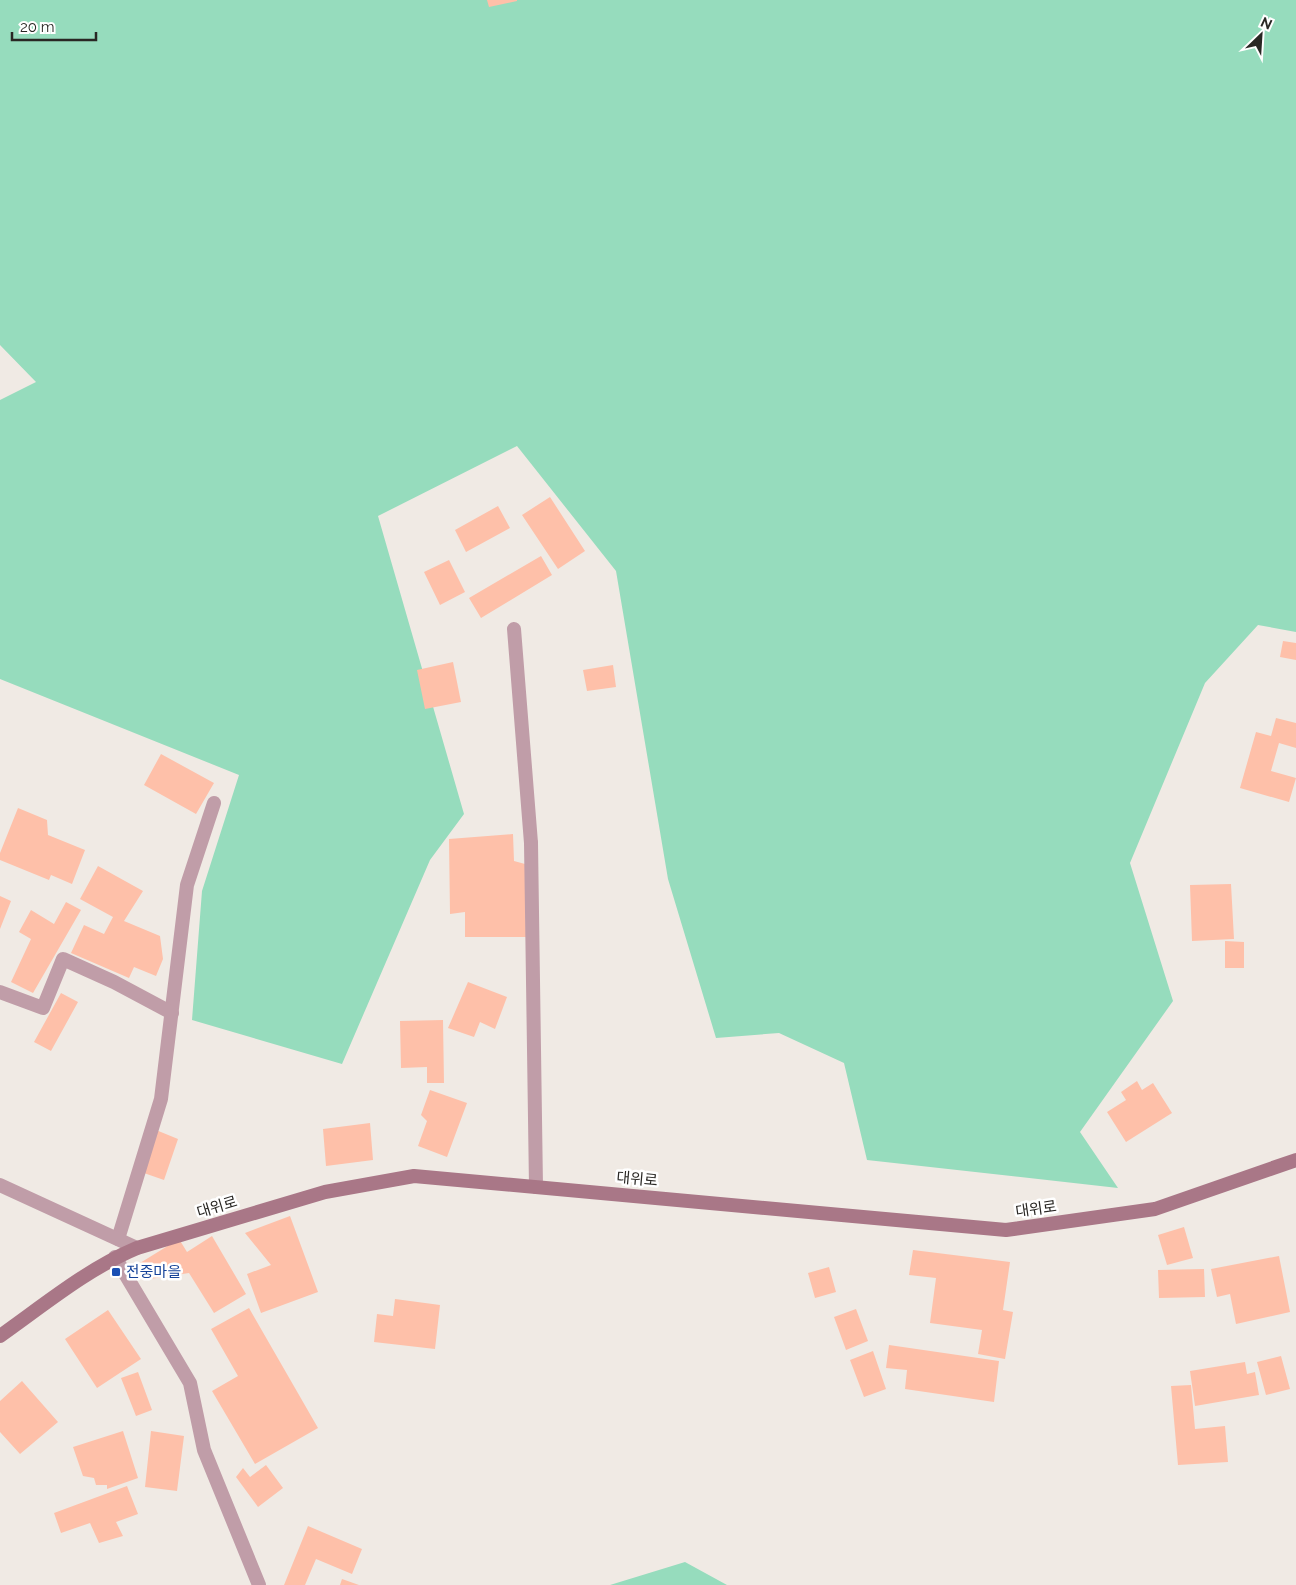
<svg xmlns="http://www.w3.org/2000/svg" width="1296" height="1585" viewBox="0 0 1296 1585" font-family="Raleway,'Noto Sans KR',sans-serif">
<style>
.green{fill:#96dcbd}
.building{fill:#fec0a9}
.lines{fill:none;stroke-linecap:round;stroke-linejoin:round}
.service{stroke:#c09da8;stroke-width:14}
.minor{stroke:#c09da8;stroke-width:14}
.secondary{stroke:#a97787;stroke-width:14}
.transit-dot{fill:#1a4fb4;stroke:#fff;stroke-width:2}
.labels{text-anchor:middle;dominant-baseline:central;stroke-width:5;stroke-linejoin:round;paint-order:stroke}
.street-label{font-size:15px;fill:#292724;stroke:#fff}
.transit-label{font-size:15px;fill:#164399;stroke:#fff;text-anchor:start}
</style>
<rect width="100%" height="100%" fill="#f0eae4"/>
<path class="green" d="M 0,0 L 1296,0 L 1296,632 L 1258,625 L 1205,683 L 1130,863 L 1173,1001 L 1080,1132 L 1118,1188 L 867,1160 L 844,1063 L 779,1033 L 716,1038 L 668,879 L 616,571 L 517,446 L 378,516 L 464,814 L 430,860 L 342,1064 L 192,1020 L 202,891 L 239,775 L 0,679 L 0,400 L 36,382 L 0,345 Z
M 685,1562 L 727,1585 L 610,1585 Z"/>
<path class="building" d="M 487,0 L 517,0 L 517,1 L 489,7 Z
M 550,497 L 585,551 L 558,569 L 522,515 Z
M 498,506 L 510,528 L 466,552 L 455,530 Z
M 541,556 L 552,575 L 481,618 L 469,598 Z
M 449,560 L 465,592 L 440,605 L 424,572 Z
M 1283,641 L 1296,643 L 1296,660 L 1280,657 Z
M 453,662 L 461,702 L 425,709 L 417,670 Z
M 613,665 L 616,687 L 587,691 L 583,670 Z
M 1276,718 L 1296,723 L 1296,748 L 1279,743 L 1271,771 L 1296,778 L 1289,802 L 1240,788 L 1256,732 L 1271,736 Z
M 161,754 L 214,783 L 196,814 L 144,785 Z
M 18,808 L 47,820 L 48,835 L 85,850 L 72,884 L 51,875 L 49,880 L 0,860 L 0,853 Z
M 513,834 L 514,861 L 525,864 L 526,937 L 465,937 L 465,912 L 450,914 L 449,839 Z
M 98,866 L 143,891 L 124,921 L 160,936 L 163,959 L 156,976 L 134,967 L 129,978 L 71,953 L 84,925 L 104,934 L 113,917 L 80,899 Z
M 1231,884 L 1234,939 L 1192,941 L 1190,885 Z
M 0,896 L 11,901 L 0,929 Z
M 66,902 L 81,910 L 33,993 L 11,982 L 31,939 L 19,932 L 31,910 L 54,924 Z
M 1225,941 L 1244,942 L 1244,968 L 1225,968 Z
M 468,982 L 507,997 L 495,1029 L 480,1022 L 474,1037 L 448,1028 Z
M 61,993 L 78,1002 L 51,1051 L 34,1042 Z
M 443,1020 L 444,1083 L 427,1083 L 427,1067 L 401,1068 L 400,1021 Z
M 1137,1081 L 1142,1090 L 1153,1083 L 1172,1113 L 1126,1142 L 1107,1112 L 1126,1100 L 1121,1092 Z
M 430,1090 L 467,1103 L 447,1157 L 418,1146 L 427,1121 L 421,1115 Z
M 370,1123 L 373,1160 L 326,1166 L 323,1129 Z
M 156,1130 L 178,1139 L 164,1180 L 141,1172 Z
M 290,1216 L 318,1292 L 261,1313 L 247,1274 L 271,1265 L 245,1233 Z
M 1184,1227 L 1193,1258 L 1167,1265 L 1158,1235 Z
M 212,1236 L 246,1294 L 214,1313 L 189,1273 L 150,1279 L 140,1263 L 179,1239 L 187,1252 Z
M 913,1250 L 1010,1262 L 1003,1310 L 1013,1312 L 1005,1359 L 978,1354 L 982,1330 L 930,1323 L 936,1278 L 909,1275 Z
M 1279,1256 L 1290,1312 L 1236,1324 L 1230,1294 L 1217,1297 L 1211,1269 Z
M 829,1267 L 836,1292 L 815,1298 L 808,1273 Z
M 1204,1269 L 1205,1297 L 1159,1298 L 1158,1270 Z
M 395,1299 L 440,1305 L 435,1349 L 374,1342 L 377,1314 L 393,1316 Z
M 249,1308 L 318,1428 L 255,1464 L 212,1391 L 238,1376 L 211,1329 Z
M 856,1309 L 868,1341 L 846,1350 L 834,1317 Z
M 108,1310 L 141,1359 L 97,1388 L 65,1339 Z
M 889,1345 L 999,1361 L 994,1402 L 905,1389 L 907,1370 L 886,1368 Z
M 873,1351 L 886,1389 L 864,1397 L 850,1360 Z
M 1281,1356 L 1290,1389 L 1266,1395 L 1257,1362 Z
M 1245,1362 L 1247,1374 L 1255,1372 L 1259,1395 L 1195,1406 L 1190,1371 Z
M 138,1372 L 152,1410 L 136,1416 L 121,1378 Z
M 22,1381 L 58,1422 L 20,1454 L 0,1432 L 0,1401 Z
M 1191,1385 L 1195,1429 L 1225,1426 L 1228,1462 L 1178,1465 L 1171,1386 Z
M 123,1431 L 138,1478 L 107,1489 L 107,1485 L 96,1485 L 94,1478 L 83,1476 L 73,1447 Z
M 151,1431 L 184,1436 L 177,1491 L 145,1487 Z
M 266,1465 L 283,1488 L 258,1507 L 236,1477 L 243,1468 L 250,1477 Z
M 127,1486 L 138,1514 L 116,1522 L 123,1536 L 99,1543 L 90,1523 L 61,1533 L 54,1513 Z
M 308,1526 L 362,1549 L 352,1574 L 316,1559 L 305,1585 L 284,1585 Z
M 342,1579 L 359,1585 L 340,1585 Z"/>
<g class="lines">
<path class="service" d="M 514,629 L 531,843
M 118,1239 L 161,1099 L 187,885 L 214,803"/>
<path class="minor" d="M 531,843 L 536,1187
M 0,992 L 43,1008 L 63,959 L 114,982 L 172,1013
M 0,1185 L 137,1248
M 115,1257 L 190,1383 L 204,1450 L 259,1585"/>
<path class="secondary" d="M 0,1336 C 44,1305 87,1269 137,1248 L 325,1192 L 414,1176 L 1006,1230 L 1155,1209 L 1296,1160"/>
</g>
<rect class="transit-dot" x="111" y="1267" width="10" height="10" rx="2.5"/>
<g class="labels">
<g class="street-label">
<text transform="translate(637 1179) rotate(5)">대위로</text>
<text transform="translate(217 1207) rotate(-17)">대위로</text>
<text transform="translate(1036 1209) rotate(-8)">대위로</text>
</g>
<g class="transit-label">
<text x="126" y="1272">전중마을</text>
</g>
</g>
<g transform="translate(1261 35) rotate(25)" stroke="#ffffff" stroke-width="4" paint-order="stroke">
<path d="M0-4L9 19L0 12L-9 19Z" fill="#292724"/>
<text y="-8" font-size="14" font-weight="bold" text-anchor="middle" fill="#292724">N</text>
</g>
<path d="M12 32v8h84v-8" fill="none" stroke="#292724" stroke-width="2.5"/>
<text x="20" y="32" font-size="15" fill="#292724" stroke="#ffffff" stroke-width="4" paint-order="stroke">20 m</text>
</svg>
